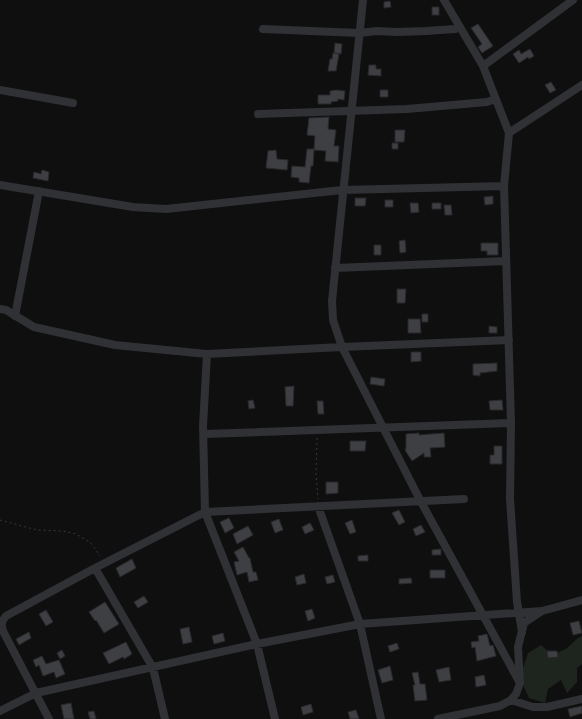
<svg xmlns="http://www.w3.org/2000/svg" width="582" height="719" viewBox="0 0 582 719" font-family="'Open Sans',sans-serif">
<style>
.green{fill:#1e241e}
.building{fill:#3e3f43;stroke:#29292c}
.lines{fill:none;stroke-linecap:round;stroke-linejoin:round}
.path{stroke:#36383c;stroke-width:1;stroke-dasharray:2 3;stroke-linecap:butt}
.street{stroke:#303135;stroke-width:8}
</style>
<rect width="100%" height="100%" fill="#0f0f10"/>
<path class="green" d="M 582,636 L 582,664 L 577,668 L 577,682 L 567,693 L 561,680 L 548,689 L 545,703 L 529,698 L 522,683 L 523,668 L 528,653 L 541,645 L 552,655 L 566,649 L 578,638 Z"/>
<path class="building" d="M 390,1 L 391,7 L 384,8 L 384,2 Z
M 432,7 L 439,7 L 439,15 L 432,15 Z
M 478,24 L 493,46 L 482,53 L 478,47 L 482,44 L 471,28 Z
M 335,43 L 342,44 L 341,54 L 334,53 Z
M 530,49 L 534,56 L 529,59 L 528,57 L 519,63 L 513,54 L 519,50 L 521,54 Z
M 333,53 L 339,54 L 336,71 L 328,71 L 330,59 L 332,59 Z
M 369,65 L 376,65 L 376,69 L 381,69 L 381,76 L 368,75 Z
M 551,82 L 556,90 L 550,93 L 545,85 Z
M 336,90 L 345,91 L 344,100 L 338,99 L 338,101 L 331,102 L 331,104 L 318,104 L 318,95 L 330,95 L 330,91 Z
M 380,90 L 388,90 L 388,97 L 380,97 Z
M 329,117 L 328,129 L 336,130 L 334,146 L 339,146 L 338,162 L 325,161 L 326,151 L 314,150 L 313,166 L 311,166 L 309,183 L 299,182 L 299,178 L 291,177 L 292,166 L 305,167 L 307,149 L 314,149 L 315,136 L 307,135 L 309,118 Z
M 395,130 L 405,130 L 404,142 L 395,142 Z
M 392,143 L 398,143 L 398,149 L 392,149 Z
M 276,150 L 277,159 L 288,160 L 287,170 L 266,168 L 268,151 Z
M 42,170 L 49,172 L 48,181 L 33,178 L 34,172 L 41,174 Z
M 493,196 L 493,204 L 485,205 L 484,197 Z
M 355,198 L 366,198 L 365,206 L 355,206 Z
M 385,200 L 393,200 L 393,207 L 385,207 Z
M 410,203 L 418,203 L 419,212 L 411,213 Z
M 432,203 L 441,203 L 441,209 L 432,209 Z
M 444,205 L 451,205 L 452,215 L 445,215 Z
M 405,240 L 406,252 L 400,253 L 399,241 Z
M 481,243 L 498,243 L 498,255 L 487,255 L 487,251 L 481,251 Z
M 374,245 L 381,245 L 381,255 L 374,255 Z
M 397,289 L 406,289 L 405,303 L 397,303 Z
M 422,314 L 428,314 L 428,322 L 422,322 Z
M 408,319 L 420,319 L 421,333 L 408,333 Z
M 489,326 L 497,327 L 497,333 L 489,333 Z
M 411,352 L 421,352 L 421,361 L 411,362 Z
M 497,363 L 497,371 L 480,373 L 480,376 L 473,375 L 473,364 Z
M 371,377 L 385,379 L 384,386 L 370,384 Z
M 294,386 L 293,406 L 286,406 L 285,387 Z
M 253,400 L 255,408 L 249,409 L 248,401 Z
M 502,400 L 503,410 L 490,410 L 489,401 Z
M 317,401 L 323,401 L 324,414 L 318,414 Z
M 419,433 L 419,435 L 444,433 L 445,447 L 430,448 L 431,457 L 424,457 L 424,453 L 412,461 L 405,450 L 406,448 L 406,434 Z
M 350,441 L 366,441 L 365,451 L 350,451 Z
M 494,446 L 502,446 L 502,464 L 490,464 L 490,455 L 494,455 Z
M 326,482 L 338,482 L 338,493 L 326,494 Z
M 399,510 L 405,522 L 399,525 L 392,513 Z
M 229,518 L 234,528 L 225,533 L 220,522 Z
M 279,519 L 283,530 L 275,533 L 271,522 Z
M 352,520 L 356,532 L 350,534 L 345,523 Z
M 310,523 L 314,530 L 305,534 L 302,527 Z
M 421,525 L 425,532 L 416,536 L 413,529 Z
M 248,526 L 253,535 L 237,544 L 233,534 Z
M 243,547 L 249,558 L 250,558 L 253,572 L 256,572 L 258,580 L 249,582 L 247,572 L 237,575 L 234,562 L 239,561 L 234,552 Z
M 441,549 L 441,555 L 432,555 L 432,550 Z
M 368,555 L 368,561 L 358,561 L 358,556 Z
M 132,559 L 136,568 L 120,577 L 116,568 Z
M 430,570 L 445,570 L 445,578 L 430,578 Z
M 304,574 L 306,583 L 297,585 L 295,577 Z
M 333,575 L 335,582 L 327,584 L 325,577 Z
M 411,578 L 412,583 L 399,584 L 399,579 Z
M 144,596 L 148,602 L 138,608 L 134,602 Z
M 105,602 L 119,624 L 104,633 L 96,620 L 95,621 L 89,612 Z
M 312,609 L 315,618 L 308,621 L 305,611 Z
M 46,610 L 53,622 L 46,626 L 39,614 Z
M 579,621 L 582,633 L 573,635 L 570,623 Z
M 189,627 L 192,642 L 183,644 L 180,629 Z
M 29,632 L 31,638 L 19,645 L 16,639 Z
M 223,633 L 225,641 L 214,644 L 212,636 Z
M 487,634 L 490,646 L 493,645 L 496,656 L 477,661 L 475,647 L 472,648 L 471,642 L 479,641 L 478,636 Z
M 126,642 L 132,654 L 124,659 L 123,657 L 109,664 L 103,653 Z
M 397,643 L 399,649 L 390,652 L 388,646 Z
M 62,650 L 65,656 L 60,659 L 57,653 Z
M 547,651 L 557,651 L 558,657 L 548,658 Z
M 42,656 L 46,664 L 59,660 L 65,674 L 56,678 L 54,672 L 43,676 L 39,665 L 36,667 L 33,660 Z
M 390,666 L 393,680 L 382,683 L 378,670 Z
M 449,667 L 451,680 L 439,682 L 436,670 Z
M 418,672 L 420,684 L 425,684 L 427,700 L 415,701 L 413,685 L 415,685 L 412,673 Z
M 484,675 L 486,685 L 476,687 L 475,677 Z
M 71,703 L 74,719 L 64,719 L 61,705 Z
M 311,704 L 313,712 L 303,715 L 301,707 Z
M 582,706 L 582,713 L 570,717 L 568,709 Z
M 356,710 L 359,719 L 350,719 L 348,712 Z
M 94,711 L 96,719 L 90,719 L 88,712 Z"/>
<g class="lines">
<path class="path" d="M 317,438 L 316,474 L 318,499
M 0,520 L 37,530 L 63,531 L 76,534 L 91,543 L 100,556"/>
<path class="street" d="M 363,0 L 332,301 L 333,320 L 342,347 L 420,500 L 520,683
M 444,0 L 483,66 L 509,133 L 504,186 L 511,423 L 510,499 L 517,602 L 522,632
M 263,29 L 359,33 L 377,31 L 396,32 L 426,31 L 455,29 L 460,27
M 483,66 L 573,0
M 0,90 L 73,103
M 258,114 L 407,109 L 487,102 L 496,99
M 509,133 L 582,85
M 0,185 L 133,207 L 166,209 L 342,190 L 504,186
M 335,268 L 506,261
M 0,309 L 6,310 L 34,327 L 115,345 L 207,354 L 342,347 L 509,340
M 15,316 L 39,191
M 207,354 L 203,426 L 205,512 L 257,644 L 275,719
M 204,434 L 511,423
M 318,506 L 360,624 L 381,719
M 95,568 L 153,668 L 165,719
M 511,700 L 533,707 L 547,707 L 582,699
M 0,711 L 36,693 L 257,644 L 360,624 L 542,611
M 49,719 L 3,631 C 1,625 1,622 6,616 L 95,568 L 205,512 L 464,499
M 438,719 L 500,706 L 511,700 L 516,694 L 520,683 L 518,647 L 524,623 L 542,611 L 582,600"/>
</g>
</svg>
